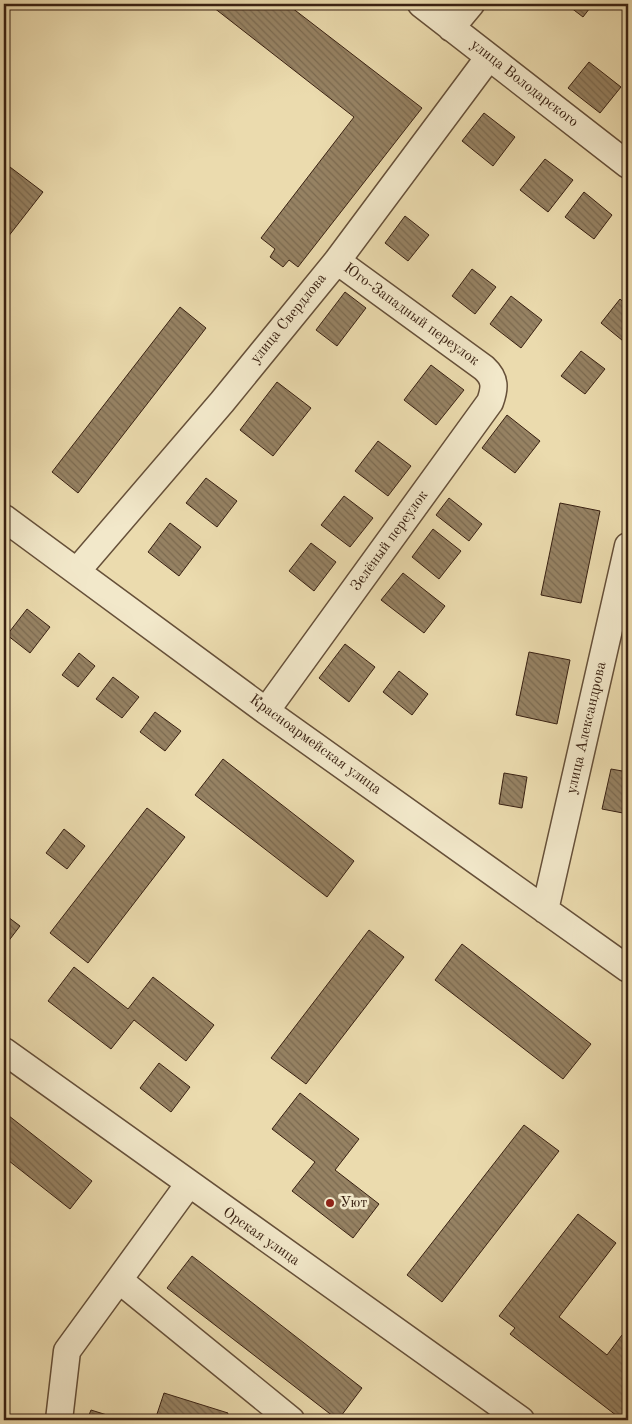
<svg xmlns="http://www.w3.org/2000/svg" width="632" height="1424" viewBox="0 0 632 1424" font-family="'Old Standard TT',serif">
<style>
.building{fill:url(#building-back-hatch);stroke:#392112}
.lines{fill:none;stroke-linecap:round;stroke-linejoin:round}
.minor-casing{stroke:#665039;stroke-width:29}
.minor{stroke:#f2e8ca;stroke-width:26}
.poi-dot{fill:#8f2418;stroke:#f2e8ca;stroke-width:2}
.labels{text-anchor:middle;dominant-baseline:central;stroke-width:5;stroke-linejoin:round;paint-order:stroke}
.street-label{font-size:15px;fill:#392112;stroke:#f2e8ca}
.poi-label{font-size:15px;fill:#392112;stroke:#f2e8ca;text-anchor:start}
</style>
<defs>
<pattern id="building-back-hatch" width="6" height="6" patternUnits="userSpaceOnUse" patternTransform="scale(1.25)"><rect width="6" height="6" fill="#968263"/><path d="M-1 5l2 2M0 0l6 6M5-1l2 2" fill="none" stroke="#7b6a50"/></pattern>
</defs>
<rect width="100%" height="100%" fill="#ebdbae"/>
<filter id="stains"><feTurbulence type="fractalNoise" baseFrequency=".004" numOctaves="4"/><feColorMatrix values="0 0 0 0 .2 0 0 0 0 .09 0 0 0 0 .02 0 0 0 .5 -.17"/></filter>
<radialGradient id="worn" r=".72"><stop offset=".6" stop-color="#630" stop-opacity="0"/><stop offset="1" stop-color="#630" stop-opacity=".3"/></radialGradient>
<path class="building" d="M 209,4 L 287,4 L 422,108 L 298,267 L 289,260 L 283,267 L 270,257 L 275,249 L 261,238 L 354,117 Z
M 566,4 L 593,4 L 583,17 Z
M 589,62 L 621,87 L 600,113 L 568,88 Z
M 484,113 L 515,137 L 493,166 L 462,141 Z
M 545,159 L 573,180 L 548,212 L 520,190 Z
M 6,164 L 43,192 L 4,242 L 4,167 Z
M 584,192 L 612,215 L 594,239 L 565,217 Z
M 405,216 L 429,235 L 408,261 L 385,243 Z
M 472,269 L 496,287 L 475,314 L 452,296 Z
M 345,292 L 366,308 L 337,346 L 316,330 Z
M 511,296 L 542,320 L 521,348 L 490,324 Z
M 620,299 L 628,306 L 628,345 L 601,323 Z
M 180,307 L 206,328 L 78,493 L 52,472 Z
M 581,351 L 605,369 L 585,394 L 561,376 Z
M 431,365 L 464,390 L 436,425 L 404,400 Z
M 277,382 L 311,408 L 273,456 L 240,430 Z
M 507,415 L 540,441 L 515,473 L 482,448 Z
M 378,441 L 411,466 L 388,496 L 355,471 Z
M 206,478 L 237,501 L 217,527 L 186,503 Z
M 344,496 L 373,518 L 350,547 L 321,525 Z
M 449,498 L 482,524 L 469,541 L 436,515 Z
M 560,503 L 600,511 L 581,603 L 541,595 Z
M 170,523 L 201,547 L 179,576 L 148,552 Z
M 433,529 L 461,551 L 439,579 L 412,557 Z
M 311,543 L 336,562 L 314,591 L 289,571 Z
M 403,573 L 445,606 L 424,633 L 381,600 Z
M 27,609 L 50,627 L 30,653 L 7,635 Z
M 345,644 L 375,667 L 349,702 L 319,678 Z
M 529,652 L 570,660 L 557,724 L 516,715 Z
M 79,653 L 95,666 L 78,687 L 62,675 Z
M 399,671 L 428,694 L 412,715 L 383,692 Z
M 113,677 L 139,697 L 122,718 L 96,699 Z
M 627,697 L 628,697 L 628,718 L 623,716 Z
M 155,712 L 181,731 L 165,751 L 140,732 Z
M 223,759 L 354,861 L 327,897 L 195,795 Z
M 611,769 L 628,772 L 628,814 L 602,809 Z
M 504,773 L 527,777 L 522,808 L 499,804 Z
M 147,808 L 185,837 L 88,963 L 50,933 Z
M 64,829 L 85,846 L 67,869 L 46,853 Z
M 4,914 L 20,926 L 4,947 Z
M 369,930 L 404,957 L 306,1084 L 271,1058 Z
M 462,944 L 591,1044 L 563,1079 L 435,980 Z
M 74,967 L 128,1009 L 153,977 L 214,1025 L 186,1061 L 134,1020 L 111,1049 L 48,1001 Z
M 159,1063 L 190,1087 L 171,1112 L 140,1088 Z
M 300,1093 L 359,1139 L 335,1170 L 379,1204 L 353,1238 L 292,1191 L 315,1162 L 272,1129 Z
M 4,1112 L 92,1181 L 70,1209 L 4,1157 Z
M 524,1125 L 559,1151 L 442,1302 L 407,1275 Z
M 578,1214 L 616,1243 L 559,1317 L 607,1355 L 622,1335 L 628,1339 L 628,1411 L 621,1419 L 510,1334 L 515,1328 L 499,1316 Z
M 192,1256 L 362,1388 L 338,1420 L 167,1288 Z
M 164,1393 L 228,1413 L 226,1420 L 155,1420 Z
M 91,1410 L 123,1420 L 87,1420 Z"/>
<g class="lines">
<defs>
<path id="minor" d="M 421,4 L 628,165
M 451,28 L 471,4
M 4,518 L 266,711 L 628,969
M 77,571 L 222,402 L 337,261 L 489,57
M 266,711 L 490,402 C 495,388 496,379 484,368 L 337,261
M 545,910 L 628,546
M 4,1051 L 521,1420
M 119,1280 L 291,1420
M 59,1420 L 67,1351 L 188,1185"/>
</defs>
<use href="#minor" class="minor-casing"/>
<use href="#minor" class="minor"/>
</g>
<circle class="poi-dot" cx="330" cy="1203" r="5"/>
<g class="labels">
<g class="street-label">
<text transform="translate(524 84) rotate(38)">улица Володарского</text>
<text transform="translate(411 315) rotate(36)">Юго-Западный переулок</text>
<text transform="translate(289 319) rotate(-51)">улица Свердлова</text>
<text transform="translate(390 541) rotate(-54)">Зелёный переулок</text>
<text transform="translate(587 728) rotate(-77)">улица Александрова</text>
<text transform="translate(315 745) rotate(36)">Красноармейская улица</text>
<text transform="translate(261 1237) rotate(35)">Орская улица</text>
</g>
<g class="poi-label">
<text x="340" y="1203">Уют</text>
</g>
</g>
<rect width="632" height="1424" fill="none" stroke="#ebdbae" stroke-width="20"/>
<rect x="5" y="5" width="622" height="1414" fill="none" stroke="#392112" stroke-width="2.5"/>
<rect x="10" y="10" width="612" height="1404" fill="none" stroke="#392112"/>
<rect width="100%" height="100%" filter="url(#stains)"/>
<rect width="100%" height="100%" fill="url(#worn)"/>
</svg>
